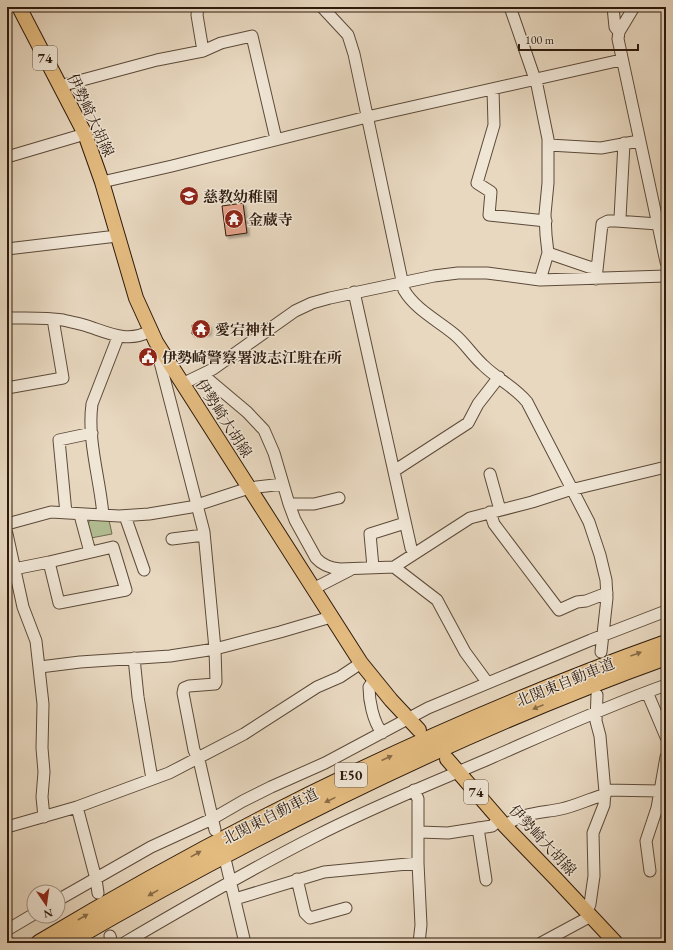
<svg xmlns="http://www.w3.org/2000/svg" width="673" height="950" viewBox="0 0 673 950" font-family="'EB Garamond','Noto Serif JP',serif">
<style>
.green{fill:#b3bf94;stroke:#706c50}
.building{fill:#e5a38b;stroke:#2d1a0c;filter:url(#shadow)}
.lines{fill:none;stroke-linecap:round;stroke-linejoin:round}
.minor-tunnel{stroke:#c3b29c;stroke-width:11;stroke-dasharray:11 5.5;stroke-linecap:butt}
.minor-casing{stroke:#5c4a39;stroke-width:13}
.major-casing{stroke:#2d1a0c;stroke-width:16}
.highway-casing{stroke:#2d1a0c;stroke-width:18}
.minor{stroke:#f0e6d6;stroke-width:11}
.major{stroke:#e4bc80;stroke-width:14}
.highway{stroke:#e4bc80;stroke-width:16}
.oneway{fill:#886b46}
.labels{text-anchor:middle;dominant-baseline:central;stroke-width:3;stroke-linejoin:round;paint-order:stroke}
.shield{fill:#f0e6d6;stroke:#685749;stroke-width:1}
.shield-label{font-size:14px;font-weight:bold;fill:#2d1a0c}
.street-label{font-size:15px;fill:#2d1a0c;stroke:#f0e6d6}
.poi-label{font-size:15px;font-weight:bold;fill:#2d1a0c;stroke:#f0e6d6;text-anchor:start}
</style>
<defs>
<filter id="shadow"><feDropShadow dx="2.5" dy="2.5" stdDeviation="1" flood-color="#0004"/></filter>
</defs>
<rect width="100%" height="100%" fill="#e8d8c0"/>
<filter id="stains"><feTurbulence type="fractalNoise" baseFrequency=".005" numOctaves="4"/><feColorMatrix values="0 0 0 0 .2 0 0 0 0 .09 0 0 0 0 .02 0 0 0 .5 -.17"/></filter>
<radialGradient id="worn" r=".72"><stop offset=".6" stop-color="#630" stop-opacity="0"/><stop offset="1" stop-color="#630" stop-opacity=".3"/></radialGradient>
<path class="green" d="M 90,520 L 109,520 L 112,534 L 91,538 L 88,524 Z"/>
<path class="building" d="M 243,203 L 247,233 L 226,236 L 222,206 Z
M 192,325 L 209,325 L 209,333 L 192,334 Z"/>
<g class="lines">
<path class="minor-tunnel" d="M 8,938 L 9,943"/>
<defs>
<path id="minor" d="M 322,7 L 348,35 L 354,54 L 404,290 C 415,309 437,320 454,334 C 465,343 472,355 483,365 C 497,379 515,387 527,402 L 589,522 L 600,555 L 606,580 L 607,598 L 601,652
M 510,7 L 537,85 L 548,139 L 548,183 L 545,214 L 546,235 L 548,253 L 540,280
M 613,7 L 615,27 L 619,32
M 634,7 L 619,32 L 618,39 L 666,262
M 203,51 L 221,43 L 252,36 L 276,139
M 60,86 L 157,60 L 203,51 L 197,15 L 198,7
M 493,89 L 494,125 L 477,183 L 491,192 L 489,215 L 546,221
M 549,145 L 601,148 L 639,141
M 7,157 L 85,134
M 102,182 L 172,166 L 367,117 L 621,60
M 616,221 L 658,224
M 7,249 L 117,236
M 548,253 L 589,267 L 597,268
M 596,279 L 602,224 L 608,221 L 616,221 L 620,218 L 624,143
M 354,292 L 411,548 L 414,553
M 7,318 C 26,318 45,317 63,320 C 70,322 78,323 84,325 C 107,332 127,344 150,331
M 162,353 L 160,357 L 160,362 L 204,532 L 215,649 L 216,682 L 215,684 L 189,686 L 184,688 L 183,693 L 194,750 L 200,764 L 215,830
M 203,375 L 247,412 L 264,430 L 274,453 L 289,504 L 295,520 L 316,558 C 322,565 331,568 340,569 L 394,567 L 470,518 L 532,502 L 566,491 L 666,467
M 182,384 L 213,369 L 295,311 L 312,303 L 330,298 L 434,276 L 458,273 L 487,273 L 540,280 L 666,276
M 7,388 L 63,378 L 53,319
M 394,471 L 468,423 L 478,404 L 499,377
M 490,474 L 500,510
M 289,504 L 314,504 L 339,498
M 490,512 L 494,524 L 559,610 L 577,602 L 586,601 L 607,593
M 66,513 L 59,440 L 92,433
M 80,515 L 90,552
M 103,515 C 100,479 87,440 92,404 L 118,337
M 125,516 L 144,570
M 7,524 L 51,512 L 119,516 L 149,514 L 191,507 L 249,488 L 283,484
M 7,534 L 23,607 L 36,641 L 43,704 L 42,748 L 44,772 L 42,797 L 44,817
M 172,539 L 204,535
M 373,567 L 370,534 L 405,523
M 394,567 L 437,600 L 465,652 L 487,682
M 14,569 L 49,562 L 113,547 L 126,590 L 59,603 L 49,562
M 313,589 L 350,570
M 134,658 L 138,697 L 152,779
M 40,667 L 80,662 L 170,656 L 215,649 L 280,632 L 331,617
M 374,680 L 369,687 C 369,701 373,721 382,733
M 647,692 L 666,737
M 414,790 L 418,799 L 418,863 L 421,925 L 419,943
M 605,790 L 660,791
M 77,807 L 96,879 L 98,893
M 505,826 C 522,812 542,813 561,809 C 575,806 587,800 600,796 L 605,796
M 7,827 L 77,807 L 169,773 L 244,734 L 317,687 L 340,677 L 361,663
M 478,828 L 486,880
M 419,832 L 448,833 L 492,826 L 500,819
M 226,863 L 245,943
M 650,871 L 646,841 L 657,808 L 666,757
M 297,879 L 305,913 L 310,918 L 346,908
M 235,899 L 324,872 L 418,863
M 58,900 L 151,847 L 212,819 L 243,801 L 271,787 L 325,763 L 428,708 L 591,640 L 666,611
M 587,912 L 590,904 L 594,876 L 593,833 L 604,805 L 605,792 L 600,736 L 596,721 L 597,695
M 7,930 L 34,914
M 110,936 L 112,943
M 124,943 C 187,906 249,870 314,837 C 372,807 433,783 493,757 C 550,732 607,706 666,685
M 541,943 L 591,916"/>
<path id="major" d="M 19,7 L 85,134 L 102,182 L 136,298 L 156,342 L 361,663 L 391,700 L 419,730
M 447,759 L 505,826 L 557,880 L 616,943"/>
<path id="highway" d="M 39,943 C 238,824 447,721 666,643
M 66,943 C 258,832 457,732 666,657"/>
</defs>
<use href="#minor" class="minor-casing"/>
<use href="#major" class="major-casing"/>
<use href="#highway" class="highway-casing"/>
<use href="#minor" class="minor"/>
<use href="#major" class="major"/>
<use href="#highway" class="highway"/>
</g>
<defs><path id="oneway-solid" d="M-6-.8H1V-3.2L6.5 0L1 3.2V.8H-6Z"/></defs>
<g class="oneway">
<use href="#oneway-solid" transform="translate(636 654) rotate(-20)"/>
<use href="#oneway-solid" transform="translate(538 707) rotate(158)"/>
<use href="#oneway-solid" transform="translate(387 758) rotate(-25)"/>
<use href="#oneway-solid" transform="translate(330 800) rotate(154)"/>
<use href="#oneway-solid" transform="translate(196 854) rotate(-29)"/>
<use href="#oneway-solid" transform="translate(153 893) rotate(151)"/>
<use href="#oneway-solid" transform="translate(83 917) rotate(-30)"/>
</g>
<defs>
<symbol id="school-disc" viewBox="-11 -11 22 22"><circle r="9.5" fill="#8f2418" stroke="#f0e6d6"/><path d="M0-5L7-2L0 1L-7-2ZM-4 1L0 2.5L4 1V4Q0 6-4 4Z" fill="#fff"/></symbol>
<symbol id="temple-disc" viewBox="-11 -11 22 22"><circle r="9.5" fill="#8f2418" stroke="#f0e6d6"/><path d="M0-6L5-2H3V0L6.5 2.5H4V6H1.5V3h-3V6H-4V2.5H-6.5L-3 0V-2H-5Z" fill="#fff"/></symbol>
<symbol id="civic-disc" viewBox="-11 -11 22 22"><circle r="9.5" fill="#8f2418" stroke="#f0e6d6"/><path d="M-.6-6.5H3V-4.5H.6V-3L4-1V1h2V6H-6V1h2V-1L-.6-3ZM-1.2 2.5V6h2.4V2.5Z" fill="#fff"/></symbol>
</defs>
<g fill-rule="evenodd">
<use href="#school-disc" x="178" y="185" width="22" height="22"/>
<use href="#temple-disc" x="223" y="208" width="22" height="22"/>
<use href="#temple-disc" x="190" y="318" width="22" height="22"/>
<use href="#civic-disc" x="137" y="346" width="22" height="22"/>
</g>
<g class="labels">
<g class="shield">
<rect x="33" y="46" width="24" height="24" rx="3"/>
<rect x="335" y="763" width="32" height="24" rx="3"/>
<rect x="464" y="780" width="24" height="24" rx="3"/>
</g>
<g class="shield-label">
<text x="45" y="58">74</text>
<text x="351" y="775">E50</text>
<text x="476" y="792">74</text>
</g>
<g class="street-label">
<text transform="translate(91 115) rotate(65)">伊勢崎大胡線</text>
<text transform="translate(224 418) rotate(57)">伊勢崎大胡線</text>
<text transform="translate(565 682) rotate(-22)">北関東自動車道</text>
<text transform="translate(270 816) rotate(-27)">北関東自動車道</text>
<text transform="translate(543 840) rotate(47)">伊勢崎大胡線</text>
</g>
<g class="poi-label">
<text x="203" y="196">慈教幼稚園</text>
<text x="248" y="219">金蔵寺</text>
<text x="215" y="329">愛宕神社</text>
<text x="162" y="357">伊勢崎警察署波志江駐在所</text>
</g>
</g>
<rect width="673" height="950" fill="none" stroke="#e8d8c0" stroke-width="24"/>
<rect x="8" y="8" width="657" height="934" fill="none" stroke="#2d1a0c" stroke-width="2"/>
<rect x="12" y="12" width="649" height="926" fill="none" stroke="#2d1a0c"/>
<g transform="translate(46 904) rotate(167)"><circle r="19" fill="#f0e6d6" stroke="#a29485"/>
<path d="M0-3L7 15L0 10L-7 15Z" fill="#8f2418"/>
<text y="-6" font-size="11" font-weight="bold" text-anchor="middle" fill="#2d1a0c">N</text>
</g>
<path d="M519 44v6h119v-6" fill="none" stroke="#2d1a0c" stroke-width="2"/>
<text x="525" y="44" font-size="12" fill="#2d1a0c" stroke="#f0e6d6" stroke-width="3" paint-order="stroke">100 m</text>
<rect width="100%" height="100%" filter="url(#stains)"/>
<rect width="100%" height="100%" fill="url(#worn)"/>
</svg>
